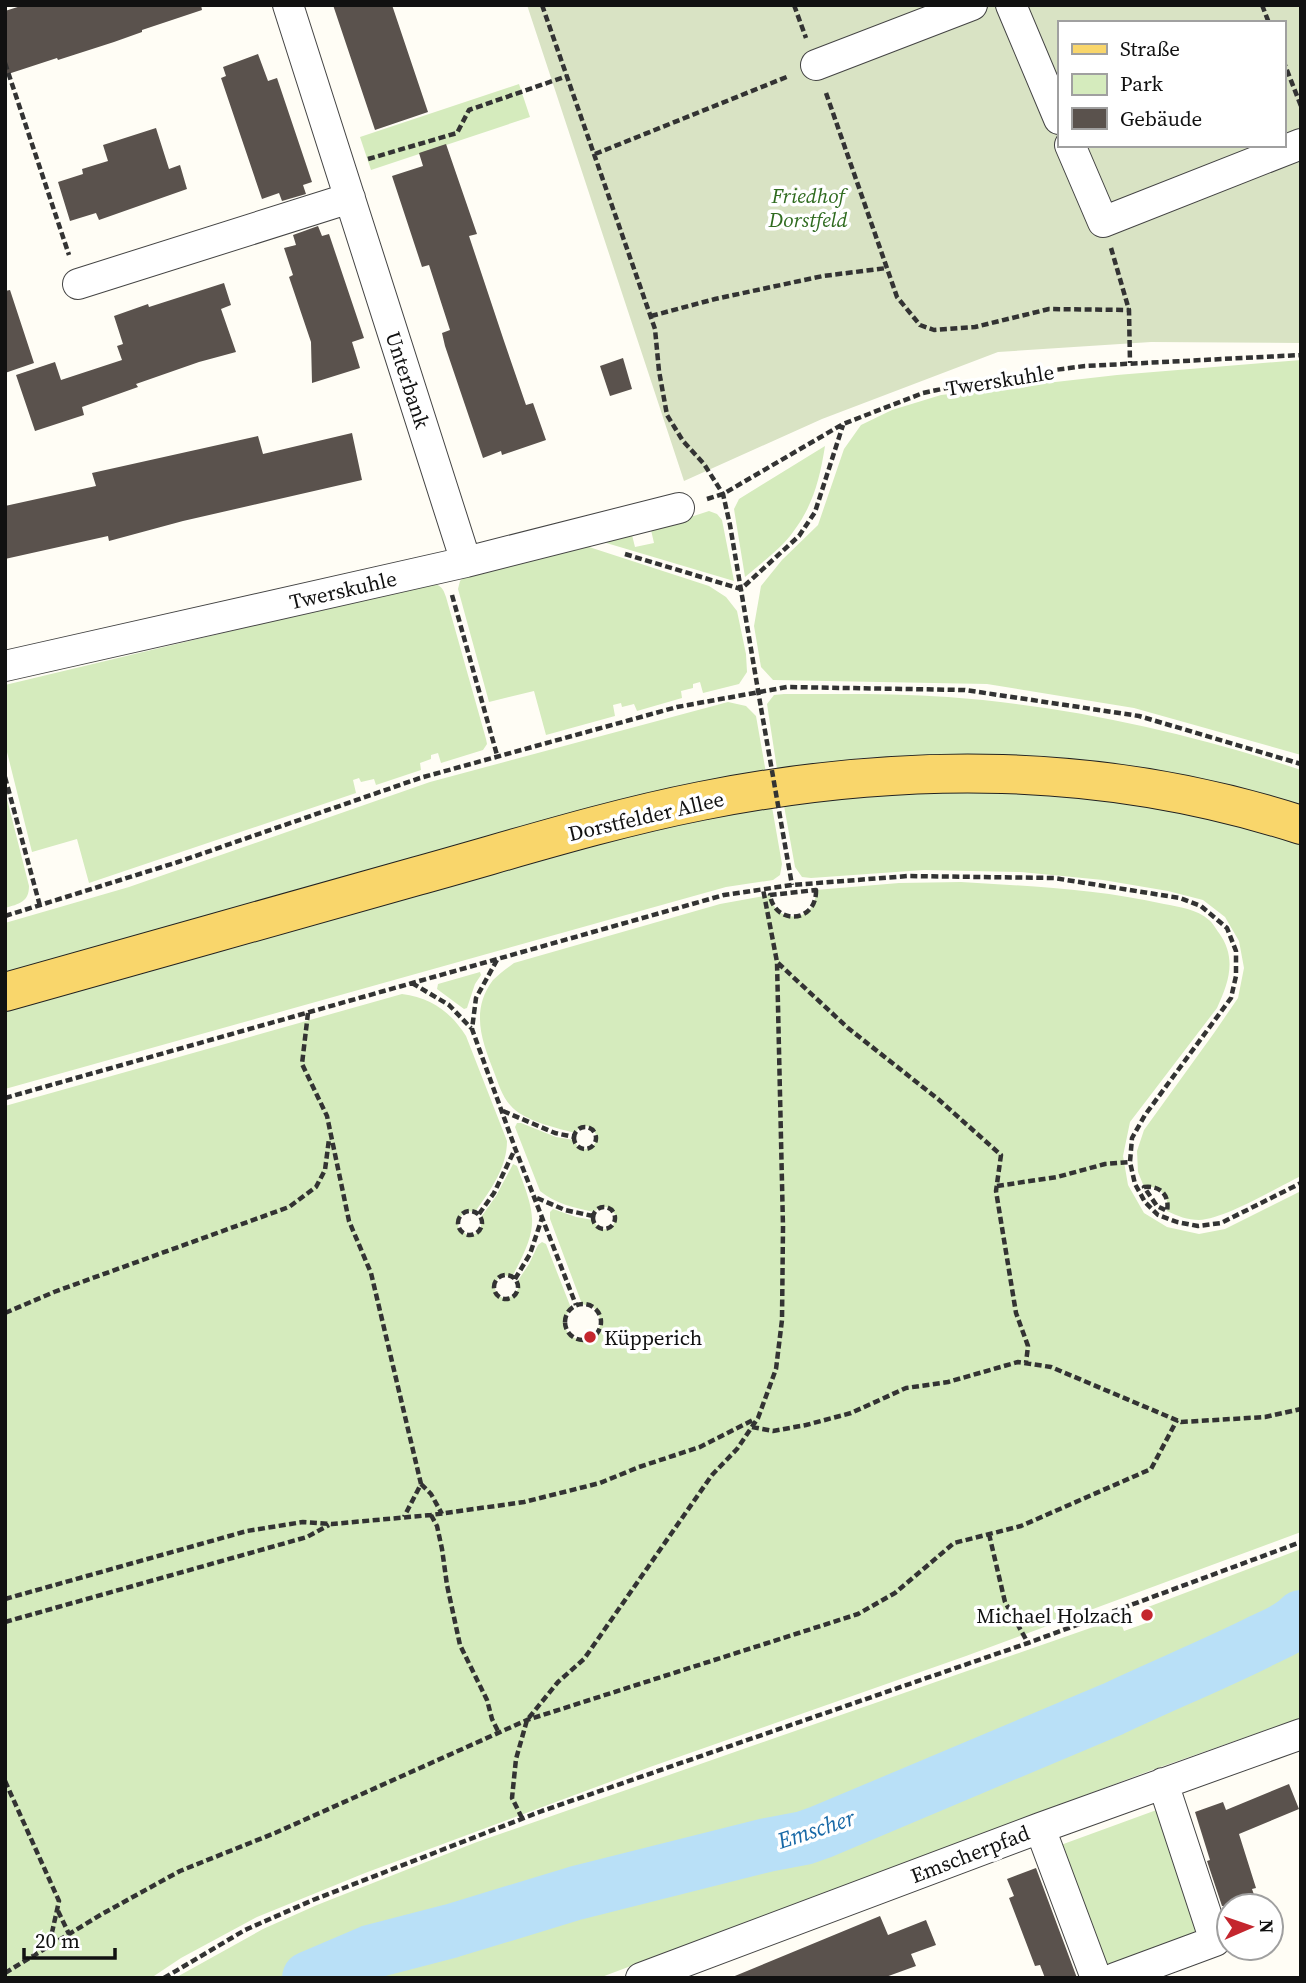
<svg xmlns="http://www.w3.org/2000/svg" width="1306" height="1983" viewBox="0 0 1306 1983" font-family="'Source Serif 4',serif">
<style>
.green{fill:#d5ebbd}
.cemetery{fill:#d9e3c4;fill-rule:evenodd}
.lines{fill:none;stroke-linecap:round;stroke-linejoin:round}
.river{stroke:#b9e0f7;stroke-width:54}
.building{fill:#5a524d}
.minor-casing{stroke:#444;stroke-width:32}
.major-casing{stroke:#222;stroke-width:40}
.path{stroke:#333;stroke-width:4.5;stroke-dasharray:7 3.5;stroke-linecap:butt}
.minor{stroke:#fff;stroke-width:30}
.major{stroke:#f9d66b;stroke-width:38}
.path-bridge{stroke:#333;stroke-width:4.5;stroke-dasharray:7 3.5;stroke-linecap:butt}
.poi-dot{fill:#c4262e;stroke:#fff;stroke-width:2.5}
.labels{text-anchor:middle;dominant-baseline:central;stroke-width:7;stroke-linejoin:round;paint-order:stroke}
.park-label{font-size:21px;font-style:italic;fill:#2f6b1f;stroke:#fff}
.street-label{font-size:21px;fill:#111;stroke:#fff}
.poi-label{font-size:21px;fill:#111;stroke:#fff;text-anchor:start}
.water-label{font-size:23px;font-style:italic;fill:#1768a6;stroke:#fff}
</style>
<rect width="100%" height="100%" fill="#fffdf5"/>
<path class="green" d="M 519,84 L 530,117 L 371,170 L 360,137 Z
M 1301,360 L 1301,755 L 1134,708 L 987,684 L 773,680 L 761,667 L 754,626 L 761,586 L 782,560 L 818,525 L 844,449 L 861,425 L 892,410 L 941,395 L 1117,375 Z
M 825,446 C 820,478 813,506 793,532 C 781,549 761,563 745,577 L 734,509 L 739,499 Z
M 709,511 L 717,514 L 722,520 L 734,581 L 603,542 L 632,535 L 635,547 L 654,543 L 651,530 Z
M 586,546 L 709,586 L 726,597 L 737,611 L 746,654 L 747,672 L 739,684 L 703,693 L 700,682 L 693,684 L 693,688 L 681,691 L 682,698 L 637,711 L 634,704 L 622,707 L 621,703 L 613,705 L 615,716 L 546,735 L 534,691 L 489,702 L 458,589 L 460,581 L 466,575 Z
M 431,583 C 441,585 443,588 446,597 L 486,739 L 487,744 L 483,750 L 441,763 L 438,753 L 431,755 L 431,759 L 420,763 L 421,770 L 376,785 L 374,779 L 361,782 L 359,778 L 353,780 L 356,793 L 89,883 L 77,839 L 32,852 L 5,744 L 5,685 Z
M 784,694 C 838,694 894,693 948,697 C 1068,706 1187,732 1301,770 L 1301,808 L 1110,764 L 955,754 L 862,758 L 777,769 L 767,704 L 774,695 Z
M 728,702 L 746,706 L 756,716 L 782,864 L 780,875 L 773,880 L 726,887 L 5,1089 L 5,923 L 129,887 L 430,782 Z
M 982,788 L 1153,806 L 1241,825 L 1301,842 L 1301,1176 C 1276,1188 1225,1219 1199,1220 C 1188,1220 1177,1216 1167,1211 C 1170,1195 1159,1185 1144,1187 L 1138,1172 L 1137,1151 L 1144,1130 L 1214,1033 L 1238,998 L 1244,968 L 1239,941 L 1225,917 L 1203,900 L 1168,891 L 1103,880 L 1021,872 L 924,870 L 811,878 L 802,877 L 795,867 L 783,800 Z
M 5,791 L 29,886 C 29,902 19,904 5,908 Z
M 961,882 C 1029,886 1098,889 1164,904 C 1179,907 1197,909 1209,920 C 1213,923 1216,929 1219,933 C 1237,958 1229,982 1217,1008 L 1130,1122 L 1123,1156 L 1128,1185 L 1144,1213 L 1167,1227 L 1199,1234 L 1225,1229 L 1301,1191 L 1301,1532 L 966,1656 L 650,1767 L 365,1873 L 257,1917 L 181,1958 L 151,1978 L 5,1978 L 5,1106 L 402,994 C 431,998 450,1011 466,1036 L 507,1141 C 507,1168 490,1191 475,1212 L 467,1211 L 461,1216 L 458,1227 L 467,1235 L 475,1234 L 481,1229 L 481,1217 L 496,1196 L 511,1168 L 513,1164 L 517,1166 C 537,1219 539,1226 512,1277 L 504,1275 C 492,1280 492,1292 503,1298 L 514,1296 L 518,1289 L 517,1282 L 529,1264 L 538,1245 L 542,1242 L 546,1244 L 571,1308 C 567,1313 565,1317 565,1324 C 568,1354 619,1335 593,1307 L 582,1304 L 550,1219 L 550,1212 L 553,1209 L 576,1217 L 593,1220 C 601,1235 617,1231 615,1214 L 607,1207 L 600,1207 L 594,1212 C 575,1208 556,1204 540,1191 L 515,1127 L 517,1123 L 521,1123 L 556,1137 L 574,1140 L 578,1147 L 585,1149 C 600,1146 600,1132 587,1126 L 580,1127 L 575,1133 C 556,1128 535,1123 519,1113 C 504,1103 500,1088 494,1072 C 482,1041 470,1011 493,980 C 499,974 507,968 514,963 L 720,904 L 770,895 C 775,926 817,923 816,890 L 899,883 Z
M 480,972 L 481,975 L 475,984 L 467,1008 L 464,1009 L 437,989 L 438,984 Z
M 1301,1549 L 1301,1718 L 1152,1770 L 599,1978 L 175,1978 L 263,1929 L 317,1905 L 477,1842 L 1119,1618 L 1124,1631 L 1152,1621 L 1148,1607 Z
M 1162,1808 L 1200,1932 L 1109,1967 L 1100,1961 L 1058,1846 Z"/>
<path class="cemetery" d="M 527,5 L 1301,5 L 1301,343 L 1151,342 L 998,352 L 822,419 L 684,481 ZM 1059,23 L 1283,23 L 1283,145 L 1059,145 Z"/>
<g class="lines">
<path class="river" d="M 309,1978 L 370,1952 L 451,1931 L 576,1893 L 767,1845 L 804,1838 L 821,1832 L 1113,1709 C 1161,1686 1211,1666 1259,1642 C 1273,1635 1290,1629 1301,1617"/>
</g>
<path class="building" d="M 24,5 L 201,5 L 202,10 L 142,30 L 142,32 L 114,42 L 58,60 L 57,58 L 5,75 L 5,11 Z
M 333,5 L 392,5 L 428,112 L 375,130 Z
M 258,54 L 268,81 L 277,78 L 312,182 L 303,185 L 306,194 L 282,201 L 279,193 L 262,199 L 221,78 L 226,76 L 223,67 Z
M 156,128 L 169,169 L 180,165 L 187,189 L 99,220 L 96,213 L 70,221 L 58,182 L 83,174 L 82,169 L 108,161 L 103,145 Z
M 446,144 L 477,234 L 469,236 L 504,341 L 526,405 L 533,403 L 546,440 L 502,455 L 501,451 L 483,458 L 445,346 L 442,333 L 450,330 L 429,265 L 422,267 L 392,176 L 423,166 L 419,153 Z
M 318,226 L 322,236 L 329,234 L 364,338 L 352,342 L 360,368 L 312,383 L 311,342 L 289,277 L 293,275 L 284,248 L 296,245 L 293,235 Z
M 224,283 L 231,305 L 221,309 L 236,352 L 199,362 L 136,384 L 138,387 L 82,407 L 84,415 L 35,431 L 16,375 L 55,362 L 61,380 L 122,360 L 117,346 L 123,344 L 114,316 L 148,304 L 149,307 Z
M 10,290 L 34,363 L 5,373 L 5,291 Z
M 623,358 L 632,389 L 610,396 L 600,366 Z
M 352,433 L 362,480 L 183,521 L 109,541 L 108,536 L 5,559 L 5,506 L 96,486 L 92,473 L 258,436 L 263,454 Z
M 1289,1784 L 1299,1809 L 1239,1834 L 1256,1888 L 1252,1889 L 1258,1906 L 1222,1906 L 1207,1861 L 1210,1860 L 1195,1812 L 1223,1802 L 1226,1810 Z
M 1036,1868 L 1077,1978 L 1045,1978 L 1040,1965 L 1035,1966 L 1009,1898 L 1014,1896 L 1007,1879 Z
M 880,1916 L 888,1935 L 926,1920 L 936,1945 L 911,1954 L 916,1966 L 883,1978 L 730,1978 Z"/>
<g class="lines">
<defs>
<path id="minor" d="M 288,5 L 466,562
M 1011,5 L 1059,119
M 816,65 L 972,5
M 1070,145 L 1103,222 L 1301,144
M 78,284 L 350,198
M 5,666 L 466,562 L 679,508
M 1040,1828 L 1096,1978
M 641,1978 L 1040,1828 L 1301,1734
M 1115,1978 L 1215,1941 L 1163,1783"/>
<path id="major" d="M 5,992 C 142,953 280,915 417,876 C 511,850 605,820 701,801 C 903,761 1103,761 1301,825"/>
</defs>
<use href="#minor" class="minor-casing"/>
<use href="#major" class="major-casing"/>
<path class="path" d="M 542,5 L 655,329 L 659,371 L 667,415 L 683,441 L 704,464 L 723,494 L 730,525 L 761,708
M 794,5 L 806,38
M 1262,5 L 1269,23
M 1283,60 L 1301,106
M 5,63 L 69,255
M 826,93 L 897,297 L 920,325 L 934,330 L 975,327 L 1049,309 L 1129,310
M 595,154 L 789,76
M 368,159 L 457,133 L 469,110 L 567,76
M 1111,248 L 1129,310 L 1130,363
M 651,316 L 715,299 L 823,276 L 887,268
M 707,499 L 723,494 L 843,424 L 923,393 L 994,378 L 1085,366 L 1301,355
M 625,554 L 741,589 L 799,536 L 815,512 L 843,425
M 452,595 L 497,755
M 5,777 L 40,906
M 816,890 C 817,923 775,926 770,895 Z
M 5,916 L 178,862 L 420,778 L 677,707 L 787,687 L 965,690 L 1139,716 L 1301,764
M 497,960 L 476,998 L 472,1029 L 515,1148 L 576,1305
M 778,963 L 848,1028 L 938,1099 L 1001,1155 L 996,1191 L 1016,1313 L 1028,1346 L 1026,1363
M 412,983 L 449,1005 L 471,1028
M 308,1013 L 302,1064 L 327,1116 L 349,1221 L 371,1273 L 421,1484 L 404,1517
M 5,1098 L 724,895 L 792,885 L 908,876 L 1054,878 L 1180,898 L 1201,906 L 1227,928 L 1236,951 L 1236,976 L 1231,998 L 1145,1115 L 1132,1138 L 1130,1162 L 1135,1184 L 1145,1202 L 1158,1215 L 1177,1222 L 1198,1226 L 1221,1223 L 1301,1183
M 503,1111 L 555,1133 L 574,1137
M574 1138a11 11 0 1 1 22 0a11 11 0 1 1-22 0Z
M 997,1186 L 1057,1177 L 1105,1164 L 1130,1162
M 1144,1187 C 1160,1185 1170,1195 1167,1211 L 1157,1206 Z
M 537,1198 L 565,1210 L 593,1216
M593 1218a11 11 0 1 1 22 0a11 11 0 1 1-22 0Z
M458 1223a12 12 0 1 1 24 0a12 12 0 1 1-24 0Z
M 479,1214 L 494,1193 L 515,1149
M494 1287a12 12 0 1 1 24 0a12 12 0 1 1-24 0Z
M 515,1279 L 530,1254 L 542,1218
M565 1322a18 18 0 1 1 36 0a18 18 0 1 1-36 0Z
M 5,1313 L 54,1292 L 289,1207 L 316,1187 L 325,1170 L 329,1139
M 752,1427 L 773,1431 L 806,1425 L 851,1413 L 906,1388 L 948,1382 L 1018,1362 L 1051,1367 L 1181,1422 L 1265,1417 L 1301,1409
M 421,1484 L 431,1494 L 442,1514
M 431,1515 L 437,1526 L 442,1549 L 447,1585 L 460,1645 L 487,1700 L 492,1719 L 499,1733
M 989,1534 L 1005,1602 L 1028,1643
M 5,1599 L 247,1531 L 303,1522 L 332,1524 L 431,1515 L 524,1502 L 600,1483 L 639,1467 L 700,1447 L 755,1419
M 5,1622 L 307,1537 L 329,1525
M 5,1781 L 59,1901 L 49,1946
M 522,1818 L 512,1798 L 516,1759 L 527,1720 L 558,1682 L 584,1659 L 712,1475 L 737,1449 L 758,1418 L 776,1369 L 782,1320 L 783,1227 L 777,962 L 763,889
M 58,1911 L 69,1934
M 5,1973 L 102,1914 L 180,1871 L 275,1833 L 527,1720 L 858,1614 L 895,1593 L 954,1543 L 1021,1526 L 1151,1469 L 1177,1420
M 164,1978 L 245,1930 L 313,1900 L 542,1811 L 1028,1643 L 1301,1542"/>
<use href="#minor" class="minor"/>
<use href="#major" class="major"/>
<path class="path-bridge" d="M 761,708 L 792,885"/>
</g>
<g class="poi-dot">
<circle cx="590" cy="1337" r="7"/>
<circle cx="1147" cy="1615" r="7"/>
</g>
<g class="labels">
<g class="park-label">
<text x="808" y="195">Friedhof<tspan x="808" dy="24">Dorstfeld</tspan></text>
</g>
<g class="street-label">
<text transform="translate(408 380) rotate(72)">Unterbank</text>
<text transform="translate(1000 380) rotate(-9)">Twerskuhle</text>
<text transform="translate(343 590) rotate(-13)">Twerskuhle</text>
<text transform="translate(646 816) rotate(-13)">Dorstfelder Allee</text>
<text transform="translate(970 1854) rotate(-21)">Emscherpfad</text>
</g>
<g class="poi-label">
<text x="604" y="1337">Küpperich</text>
<text x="1133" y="1615" text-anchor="end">Michael Holzach</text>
</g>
<g class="water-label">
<text transform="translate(816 1829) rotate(-18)">Emscher</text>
</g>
</g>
<rect width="1306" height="1983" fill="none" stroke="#111111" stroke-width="14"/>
<rect x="1058" y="21" width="228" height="126" fill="#ffffff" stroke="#a0a0a0" stroke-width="2"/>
<rect x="1072" y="44" width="35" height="10" fill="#f9d66b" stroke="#a0a0a0" stroke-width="2"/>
<text x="1120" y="56" font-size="21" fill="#111111">Straße</text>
<rect x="1072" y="74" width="35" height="21" fill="#d5ebbd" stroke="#a0a0a0" stroke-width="2"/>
<text x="1120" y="91" font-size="21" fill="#111111">Park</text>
<rect x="1072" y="108" width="35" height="21" fill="#5a524d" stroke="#a0a0a0" stroke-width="2"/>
<text x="1120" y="126" font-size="21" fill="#111111">Gebäude</text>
<g transform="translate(1250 1927) rotate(88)"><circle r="33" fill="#ffffff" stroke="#a0a0a0" stroke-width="2"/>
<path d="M0-5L12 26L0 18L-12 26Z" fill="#c4262e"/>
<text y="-10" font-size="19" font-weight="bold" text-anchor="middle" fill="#111111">N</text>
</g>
<path d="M24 1948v10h91v-10" fill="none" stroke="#111111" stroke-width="3.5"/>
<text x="35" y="1948" font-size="21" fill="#111111" stroke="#ffffff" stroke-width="5" paint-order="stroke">20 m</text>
</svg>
